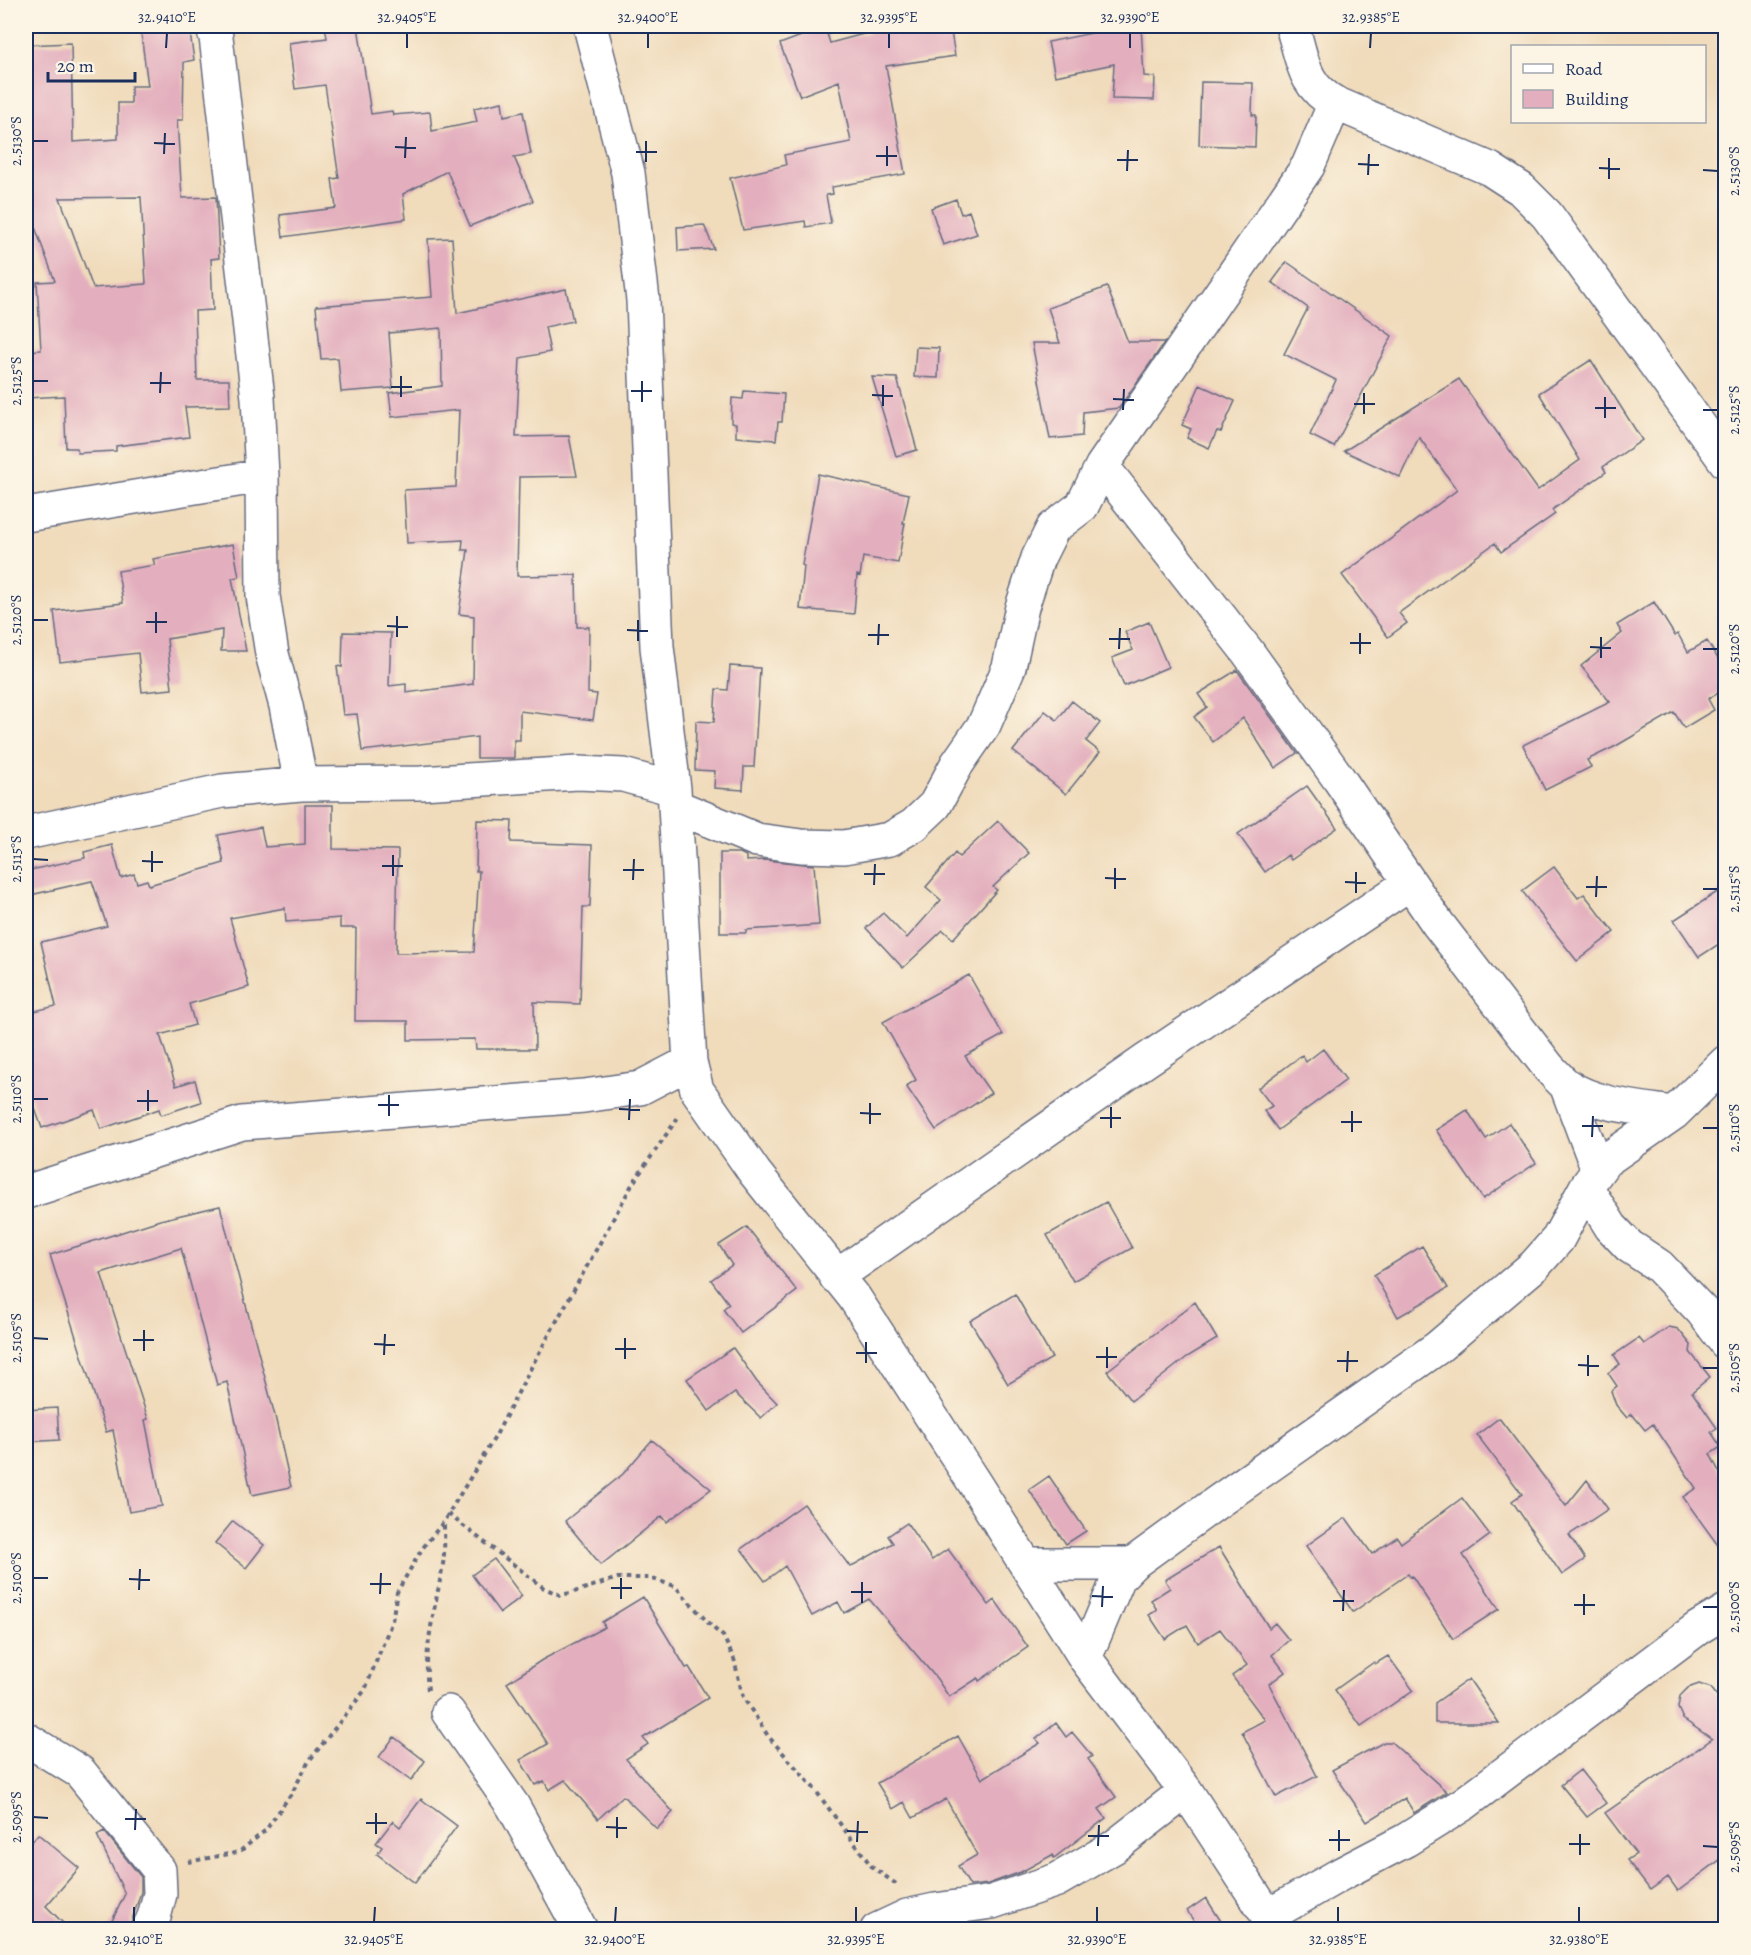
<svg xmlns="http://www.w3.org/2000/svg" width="1751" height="1955" viewBox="0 0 1751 1955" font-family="Alegreya,serif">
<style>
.building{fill:#e3afbe;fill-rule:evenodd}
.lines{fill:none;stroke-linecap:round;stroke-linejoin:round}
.minor-casing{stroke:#666b7f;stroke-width:36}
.path{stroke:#666b7f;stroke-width:4;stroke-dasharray:4.5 4.5;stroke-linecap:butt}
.minor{stroke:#fff;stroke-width:33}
.ticks{fill:none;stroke:#1b2f5e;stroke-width:2}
.neatline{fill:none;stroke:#1b2f5e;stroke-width:2}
.ticks-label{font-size:15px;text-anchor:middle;fill:#1b2f5e}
</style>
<rect width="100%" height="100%" fill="#fcf5e5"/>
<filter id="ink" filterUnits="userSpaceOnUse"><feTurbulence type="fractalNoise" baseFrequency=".0167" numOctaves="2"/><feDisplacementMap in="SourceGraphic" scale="12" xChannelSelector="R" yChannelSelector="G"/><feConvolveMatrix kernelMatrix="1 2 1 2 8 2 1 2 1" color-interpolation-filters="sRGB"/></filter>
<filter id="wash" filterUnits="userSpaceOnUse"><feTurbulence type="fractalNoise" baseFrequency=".008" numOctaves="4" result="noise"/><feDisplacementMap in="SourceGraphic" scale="24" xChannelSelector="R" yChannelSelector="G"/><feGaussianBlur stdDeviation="1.35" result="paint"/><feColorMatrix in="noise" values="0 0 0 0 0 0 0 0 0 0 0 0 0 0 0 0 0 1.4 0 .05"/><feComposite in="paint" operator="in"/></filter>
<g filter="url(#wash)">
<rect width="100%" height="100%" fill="#f0dbbb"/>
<g id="blocks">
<path class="building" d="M 140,26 L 189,26 L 194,60 L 184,62 L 183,120 L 177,120 L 182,198 L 216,197 L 219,258 L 211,259 L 213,310 L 195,311 L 197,380 L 229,380 L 230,406 L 185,407 L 189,437 L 116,446 L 116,451 L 78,453 L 77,448 L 66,448 L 64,396 L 26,398 L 26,351 L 41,350 L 37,282 L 55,281 L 26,203 L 26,45 L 71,43 L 73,142 L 118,139 L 118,103 L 131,103 L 131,86 L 148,86 ZM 141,197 L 146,284 L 93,288 L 60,198 Z
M 325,26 L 358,26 L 371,114 L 392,111 L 393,115 L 430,112 L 432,131 L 477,122 L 474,108 L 502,102 L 504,116 L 523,112 L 531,154 L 514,157 L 533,201 L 470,226 L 447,171 L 403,194 L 406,219 L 283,237 L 280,215 L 336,208 L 332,179 L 339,178 L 325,85 L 295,89 L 289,43 L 327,38 Z
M 869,26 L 950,26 L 955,56 L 886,66 L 905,174 L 832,187 L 833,194 L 826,195 L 831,223 L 806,227 L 805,221 L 743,230 L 730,178 L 786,165 L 784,155 L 851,142 L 839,81 L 800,96 L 780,44 L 825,27 L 830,43 L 871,32 Z
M 1102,26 L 1141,26 L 1144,76 L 1155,77 L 1154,100 L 1112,99 L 1114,64 L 1055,76 L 1048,42 L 1102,31 Z
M 1201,82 L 1253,83 L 1252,115 L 1256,115 L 1255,147 L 1199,145 Z
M 956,199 L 961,214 L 969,211 L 977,234 L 943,245 L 931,208 Z
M 704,225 L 714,249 L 678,251 L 677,227 Z
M 452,238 L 457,313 L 566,289 L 573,321 L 545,327 L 550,352 L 520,358 L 516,437 L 569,436 L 577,476 L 519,477 L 517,576 L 576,575 L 577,627 L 589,627 L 588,693 L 597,694 L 593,720 L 520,711 L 520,740 L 514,740 L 514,758 L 477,758 L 477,737 L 362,751 L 357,714 L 343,715 L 337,666 L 342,667 L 343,632 L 391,633 L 389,686 L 406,684 L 406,693 L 473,684 L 474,616 L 459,614 L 468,550 L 462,550 L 463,540 L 407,543 L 404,490 L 456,487 L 459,410 L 392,417 L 389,393 L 442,386 L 441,328 L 389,333 L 393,388 L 341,392 L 338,358 L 321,359 L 316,306 L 432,297 L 428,239 Z
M 1287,262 L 1392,336 L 1334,447 L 1310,435 L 1336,380 L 1284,354 L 1308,308 L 1272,282 Z
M 1107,287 L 1128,342 L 1165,342 L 1119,408 L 1083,412 L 1082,436 L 1050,439 L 1032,343 L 1060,343 L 1048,308 Z
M 916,347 L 939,348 L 938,378 L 914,377 Z
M 1591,360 L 1642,440 L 1603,467 L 1606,472 L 1552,510 L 1555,514 L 1501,552 L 1495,543 L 1399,613 L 1407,623 L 1388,637 L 1342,575 L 1457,490 L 1419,437 L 1400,477 L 1344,451 L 1459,379 L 1538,490 L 1580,460 L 1539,393 Z
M 872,377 L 897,378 L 917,450 L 896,456 Z
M 1200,385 L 1235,401 L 1221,432 L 1217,431 L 1209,448 L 1187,438 L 1191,429 L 1182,425 Z
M 744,391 L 784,394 L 782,422 L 778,422 L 776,440 L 736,437 L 736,424 L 731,423 L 732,398 L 743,399 Z
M 818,474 L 909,494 L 903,523 L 905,523 L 898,563 L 863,557 L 860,576 L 857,575 L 854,614 L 800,609 L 804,566 L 802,565 Z
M 233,544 L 239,577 L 232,578 L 246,651 L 221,651 L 222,630 L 167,639 L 172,689 L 142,692 L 138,653 L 60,662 L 54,611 L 123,603 L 118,571 L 155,565 L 153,559 Z
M 1654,602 L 1675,636 L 1678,634 L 1688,652 L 1707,641 L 1725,670 L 1725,689 L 1708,699 L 1714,710 L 1684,728 L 1674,712 L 1616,746 L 1587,760 L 1591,767 L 1545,790 L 1523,745 L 1610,702 L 1581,666 L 1622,633 L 1617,625 Z
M 1149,622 L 1168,667 L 1124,686 L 1112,658 L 1133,650 L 1125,632 Z
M 730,666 L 760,668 L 754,767 L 744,767 L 743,790 L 714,788 L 715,771 L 695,770 L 696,721 L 714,722 L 716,689 L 728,690 Z
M 1237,670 L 1297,753 L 1275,768 L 1243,718 L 1213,742 L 1194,717 L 1207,707 L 1198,694 Z
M 1072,701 L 1100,723 L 1086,741 L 1100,752 L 1066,794 L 1013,751 L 1045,711 L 1057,720 Z
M 1307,786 L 1337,828 L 1291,860 L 1288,855 L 1265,872 L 1238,834 Z
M 305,805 L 333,805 L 333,849 L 398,850 L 396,953 L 474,952 L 479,871 L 476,871 L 477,820 L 512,821 L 511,842 L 592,845 L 590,907 L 583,907 L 580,1004 L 534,1002 L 535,1049 L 476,1049 L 475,1039 L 408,1040 L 408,1021 L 355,1021 L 356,928 L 340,928 L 340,918 L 286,922 L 285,908 L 230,918 L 249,987 L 189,1004 L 195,1025 L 160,1035 L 176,1086 L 195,1080 L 201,1102 L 161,1115 L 159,1109 L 101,1129 L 94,1110 L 42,1128 L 26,1084 L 26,1013 L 56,1006 L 41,942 L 107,926 L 92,881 L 26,896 L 26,871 L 85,858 L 84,852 L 112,845 L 121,878 L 134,874 L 137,883 L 147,880 L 149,885 L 224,863 L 218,835 L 261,827 L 265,847 L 305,844 Z
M 998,821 L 1029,853 L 993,887 L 997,890 L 953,939 L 943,930 L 903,968 L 866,928 L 883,913 L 907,938 L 941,900 L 926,887 L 955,853 L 959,857 Z
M 720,853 L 740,853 L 746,856 L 746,861 L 765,860 L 814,865 L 819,925 L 746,930 L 746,933 L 720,933 Z
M 1554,867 L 1578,898 L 1584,894 L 1614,932 L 1577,961 L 1522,891 Z
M 1725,887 L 1725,940 L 1699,957 L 1674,920 Z
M 969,975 L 1003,1035 L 965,1056 L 991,1093 L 936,1130 L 906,1086 L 916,1080 L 883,1022 Z
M 1323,1049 L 1346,1080 L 1278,1130 L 1264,1111 L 1272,1106 L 1258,1088 L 1302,1055 L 1306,1062 Z
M 1467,1110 L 1486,1139 L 1509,1123 L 1536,1163 L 1483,1199 L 1436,1130 Z
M 1106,1202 L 1132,1248 L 1073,1281 L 1047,1235 Z
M 220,1206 L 275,1416 L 291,1487 L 252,1495 L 227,1382 L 217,1385 L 181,1248 L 101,1273 L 148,1419 L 145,1420 L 162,1506 L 129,1512 L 113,1430 L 106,1432 L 50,1255 L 160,1220 Z
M 747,1227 L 797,1291 L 741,1333 L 723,1309 L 729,1304 L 711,1280 L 732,1265 L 719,1245 Z
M 1422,1246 L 1448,1288 L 1398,1317 L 1374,1275 Z
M 1015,1294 L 1052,1358 L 1008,1384 L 970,1321 Z
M 1195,1302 L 1217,1339 L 1187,1357 L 1131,1401 L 1107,1371 Z
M 1669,1327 L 1678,1329 L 1691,1345 L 1690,1352 L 1710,1377 L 1692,1392 L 1717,1428 L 1711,1432 L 1721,1447 L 1710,1454 L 1725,1483 L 1725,1555 L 1683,1497 L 1696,1488 L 1653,1424 L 1645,1430 L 1632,1414 L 1627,1418 L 1616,1405 L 1611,1391 L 1617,1386 L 1608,1373 L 1620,1364 L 1614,1355 L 1639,1338 L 1644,1344 Z
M 733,1348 L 757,1382 L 777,1403 L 761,1418 L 735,1393 L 709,1411 L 687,1379 Z
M 57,1408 L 59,1440 L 26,1442 L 26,1410 Z
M 1499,1418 L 1566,1506 L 1587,1480 L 1608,1509 L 1569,1535 L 1585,1559 L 1562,1575 L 1512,1501 L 1522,1494 L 1477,1435 Z
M 652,1440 L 711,1489 L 667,1522 L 662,1516 L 601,1565 L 565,1521 L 623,1474 Z
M 1049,1476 L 1086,1531 L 1066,1544 L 1029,1490 Z
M 1462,1498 L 1490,1535 L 1463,1555 L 1499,1609 L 1453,1639 L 1412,1576 L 1410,1577 L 1408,1574 L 1353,1612 L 1306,1546 L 1346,1518 L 1372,1554 L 1397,1537 L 1401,1543 Z
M 804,1504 L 850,1567 L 893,1543 L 888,1536 L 907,1523 L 932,1560 L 948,1549 L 989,1605 L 995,1600 L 1028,1647 L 979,1681 L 978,1678 L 949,1697 L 937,1679 L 869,1599 L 844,1613 L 838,1602 L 812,1616 L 785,1566 L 765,1581 L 741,1549 Z
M 233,1521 L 264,1545 L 246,1568 L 215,1543 Z
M 1219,1547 L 1269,1628 L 1275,1623 L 1289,1640 L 1272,1655 L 1285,1672 L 1269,1684 L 1317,1776 L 1276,1797 L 1242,1732 L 1265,1720 L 1232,1676 L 1247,1665 L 1220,1629 L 1198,1643 L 1187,1625 L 1165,1639 L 1149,1615 L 1157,1610 L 1151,1600 L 1170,1588 L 1165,1580 Z
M 494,1559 L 522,1596 L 500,1613 L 472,1575 Z
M 643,1597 L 686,1668 L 689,1667 L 708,1698 L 643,1738 L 648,1744 L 626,1759 L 673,1812 L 657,1829 L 623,1796 L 598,1819 L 565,1780 L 549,1790 L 544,1781 L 535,1785 L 520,1760 L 548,1744 L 507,1683 L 542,1660 L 605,1627 L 602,1622 Z
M 1388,1656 L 1413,1690 L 1361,1726 L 1335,1690 L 1374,1662 L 1375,1664 Z
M 1469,1679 L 1499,1723 L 1435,1723 L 1435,1703 Z
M 1699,1684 L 1711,1688 L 1718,1697 L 1722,1734 L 1725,1732 L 1725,1856 L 1678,1891 L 1668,1877 L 1650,1890 L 1627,1860 L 1636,1854 L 1605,1813 L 1712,1739 L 1683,1719 L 1678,1708 L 1680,1696 L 1688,1688 Z
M 1056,1723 L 1066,1737 L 1072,1732 L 1092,1756 L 1088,1759 L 1116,1797 L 1099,1809 L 1106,1818 L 1054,1858 L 1052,1855 L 1021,1872 L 988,1884 L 970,1886 L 958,1866 L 977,1855 L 946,1799 L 913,1818 L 904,1802 L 893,1809 L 877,1783 L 958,1736 L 982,1779 L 1040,1743 L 1036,1739 Z
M 394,1737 L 425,1761 L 411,1781 L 379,1757 Z
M 1384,1742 L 1391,1742 L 1447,1792 L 1414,1813 L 1405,1798 L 1367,1822 L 1332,1770 Z
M 1580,1770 L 1606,1803 L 1587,1817 L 1561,1785 Z
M 421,1799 L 457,1826 L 415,1883 L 377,1854 L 382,1847 L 376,1843 L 393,1821 L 400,1827 Z
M 104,1831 L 141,1877 L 141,1892 L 129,1929 L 108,1929 L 125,1894 L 97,1835 Z
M 38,1834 L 79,1868 L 46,1906 L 69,1929 L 26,1929 L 26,1849 Z
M 1206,1898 L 1226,1929 L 1199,1929 L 1187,1911 Z"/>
</g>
</g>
<g filter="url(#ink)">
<use href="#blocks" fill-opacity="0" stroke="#666b7f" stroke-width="1.5"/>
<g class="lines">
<defs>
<path id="minor" d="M 212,26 L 216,37 L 258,398 L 262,476 L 263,596 L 272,654 L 286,706 L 301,784
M 590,26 L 628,173 L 643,300 L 657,647 L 674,789 L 690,1062 L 697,1090 L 755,1173 L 854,1297 L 975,1484 L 1085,1658 L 1186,1791 L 1277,1930
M 1292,26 C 1303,59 1302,85 1335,103 L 1490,169 L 1521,189 L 1547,215 L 1726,462
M 1102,466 L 1247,651 L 1339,779 L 1438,924 L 1549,1068 C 1555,1074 1560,1080 1566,1085 C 1594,1105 1640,1108 1674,1113
M 26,515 L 262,476
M 675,806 L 757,840 L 801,846 L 844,847 L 890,839 L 914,825 L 935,805 L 957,764 L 984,725 L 1009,667 L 1022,607 L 1038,558 L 1053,528 L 1082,506 L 1102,466 L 1308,166 L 1335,103
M 26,833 L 222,791 L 301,784 L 421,783 L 578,773 L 623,775 L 674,789
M 1566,1085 L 1598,1170
M 1586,1187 L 1611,1227 L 1629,1246 L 1659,1266 L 1702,1311 L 1726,1343
M 26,1192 L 242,1123 L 584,1096 L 640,1088 L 690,1062
M 836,1277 L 1145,1061 L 1410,883
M 1026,1564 L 1132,1564
M 1085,1658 L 1119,1577 L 1132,1564 L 1216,1503 L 1437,1348 L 1535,1265 L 1558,1239 L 1586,1187 L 1605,1161 L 1674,1113 L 1726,1062
M 448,1712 L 513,1806 L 581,1930
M 26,1739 L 80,1772 L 159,1870 L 160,1894 L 154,1917 L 148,1930
M 1268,1916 L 1341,1874 L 1406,1840 L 1465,1803 L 1698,1628 L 1726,1611
M 877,1930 L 907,1916 L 935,1910 L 992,1902 L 1057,1880 L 1114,1847 L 1186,1791"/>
</defs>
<use href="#minor" class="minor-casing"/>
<path class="path" d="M 448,1514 L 544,1588 L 560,1595 L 571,1593 L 618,1578 L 649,1578 L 675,1586 L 712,1627 L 723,1636 L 734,1659 L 743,1697 L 768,1736 L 813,1787 L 872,1867 L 899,1886
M 428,1690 C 423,1647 436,1606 443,1564 C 445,1551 444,1536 444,1522
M 188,1862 L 239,1852 L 266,1830 L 293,1791 L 309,1761 L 365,1690 L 392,1621 L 397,1592 L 422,1549 L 444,1521 L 495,1437 L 534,1362 L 633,1183 L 679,1116"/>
<use href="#minor" class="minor"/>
</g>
</g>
<path class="ticks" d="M 166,48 L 167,33M 407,48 L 407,33M 648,48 L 648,33M 889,48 L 889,33M 1130,48 L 1130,33M 1370,48 L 1371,33M 33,141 L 48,141M 154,143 L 175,144M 395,147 L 416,148M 636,152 L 657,152M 164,154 L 165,133M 876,156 L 897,156M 405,158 L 406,137M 1117,160 L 1138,160M 646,162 L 646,141M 1358,164 L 1379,165M 887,166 L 887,146M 1599,168 L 1620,169M 1703,170 L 1718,171M 1127,171 L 1128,150M 1368,175 L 1369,154M 1609,179 L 1609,158M 33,381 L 48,381M 150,383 L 171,383M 391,387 L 412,387M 631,391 L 652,391M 160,393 L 161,372M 872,395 L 893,396M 401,397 L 401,376M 1113,399 L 1134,400M 642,402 L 642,381M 1354,404 L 1375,404M 883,406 L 883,385M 1595,408 L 1616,408M 1123,410 L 1124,389M 1703,410 L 1718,410M 1364,414 L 1364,393M 1605,418 L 1605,397M 33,620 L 48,620M 146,622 L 167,622M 387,626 L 408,627M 627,630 L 648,631M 156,633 L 156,612M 868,635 L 889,635M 397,637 L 397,616M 1109,639 L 1130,639M 638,641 L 638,620M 1350,643 L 1371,643M 878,645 L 879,624M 1590,647 L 1611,648M 1119,649 L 1120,628M 1703,649 L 1718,649M 1360,654 L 1360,633M 1601,658 L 1601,637M 33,859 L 48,860M 142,861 L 163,862M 382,866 L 403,866M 623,870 L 644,870M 152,872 L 152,851M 864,874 L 885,874M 393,876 L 393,855M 1105,878 L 1126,879M 633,880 L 634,859M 1345,882 L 1366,883M 874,885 L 875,864M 1586,887 L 1607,887M 1115,889 L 1115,868M 1703,889 L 1718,889M 1356,893 L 1356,872M 1596,897 L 1597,876M 33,1099 L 48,1099M 137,1101 L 158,1101M 378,1105 L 399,1105M 619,1109 L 640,1110M 148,1111 L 148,1090M 860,1113 L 881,1114M 389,1116 L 389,1095M 1100,1118 L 1121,1118M 629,1120 L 630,1099M 1341,1122 L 1362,1122M 870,1124 L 870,1103M 1582,1126 L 1603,1126M 1111,1128 L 1111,1107M 1703,1128 L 1718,1128M 1352,1132 L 1352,1111M 1592,1137 L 1593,1116M 33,1338 L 48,1339M 133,1340 L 154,1340M 374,1344 L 395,1345M 615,1349 L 636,1349M 144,1351 L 144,1330M 856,1353 L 877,1353M 384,1355 L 385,1334M 1096,1357 L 1117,1357M 625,1359 L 625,1338M 1337,1361 L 1358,1361M 866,1363 L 866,1342M 1578,1365 L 1599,1366M 1107,1368 L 1107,1347M 1703,1368 L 1718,1368M 1347,1372 L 1348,1351M 1588,1376 L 1588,1355M 33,1578 L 48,1578M 129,1579 L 150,1580M 370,1584 L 391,1584M 611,1588 L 632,1588M 139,1590 L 140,1569M 851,1592 L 872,1592M 380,1594 L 381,1573M 1092,1596 L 1113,1597M 621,1599 L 621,1578M 1333,1601 L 1354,1601M 862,1603 L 862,1582M 1574,1605 L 1595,1605M 1102,1607 L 1103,1586M 1703,1607 L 1718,1607M 1343,1611 L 1344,1590M 1584,1615 L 1584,1594M 33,1817 L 48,1818M 125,1819 L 146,1819M 366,1823 L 387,1823M 606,1827 L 627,1828M 135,1830 L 136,1809M 847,1831 L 868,1832M 376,1834 L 376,1813M 1088,1836 L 1109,1836M 617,1838 L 617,1817M 1329,1840 L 1350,1840M 857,1842 L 858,1821M 1569,1844 L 1590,1844M 1098,1846 L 1099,1825M 1703,1846 L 1718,1847M 1339,1851 L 1339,1830M 1580,1855 L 1580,1834M 134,1922 L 134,1907M 374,1922 L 375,1907M 615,1922 L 616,1907M 856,1922 L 856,1907M 1097,1922 L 1097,1907M 1338,1922 L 1338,1907M 1579,1922 L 1579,1907"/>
<rect width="1751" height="1955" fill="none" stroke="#fcf5e5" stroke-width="66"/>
<rect x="1511" y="45" width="195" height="78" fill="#fcf5e5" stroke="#a2a6af" stroke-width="1.5"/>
<rect x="1523" y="64" width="30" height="9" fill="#ffffff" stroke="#a2a6af" stroke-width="1.5"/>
<text x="1565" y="75" font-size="18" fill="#1b2f5e">Road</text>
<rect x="1523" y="90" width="30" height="18" fill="#e3afbe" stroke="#a2a6af" stroke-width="1.5"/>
<text x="1565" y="105" font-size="18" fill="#1b2f5e">Building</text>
<path d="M48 72v9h87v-9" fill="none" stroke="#1b2f5e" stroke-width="3"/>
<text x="57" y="72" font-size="18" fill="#1b2f5e" stroke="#fcf5e5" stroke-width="4.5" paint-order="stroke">20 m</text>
<rect x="33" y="33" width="1685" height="1889" class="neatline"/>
<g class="ticks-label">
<text x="167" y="22">32.9410°E</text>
<text x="407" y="22">32.9405°E</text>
<text x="648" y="22">32.9400°E</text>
<text x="889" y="22">32.9395°E</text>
<text x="1130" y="22">32.9390°E</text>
<text x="1371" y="22">32.9385°E</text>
<text transform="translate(16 141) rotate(-90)" y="5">2.5130°S</text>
<text transform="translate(1734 171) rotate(-90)" y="5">2.5130°S</text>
<text transform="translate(16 381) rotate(-90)" y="5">2.5125°S</text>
<text transform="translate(1734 410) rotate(-90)" y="5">2.5125°S</text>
<text transform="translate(16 620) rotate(-90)" y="5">2.5120°S</text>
<text transform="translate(1734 649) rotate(-90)" y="5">2.5120°S</text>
<text transform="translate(16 859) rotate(-90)" y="5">2.5115°S</text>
<text transform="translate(1734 889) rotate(-90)" y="5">2.5115°S</text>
<text transform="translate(16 1099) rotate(-90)" y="5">2.5110°S</text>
<text transform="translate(1734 1128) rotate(-90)" y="5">2.5110°S</text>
<text transform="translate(16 1338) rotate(-90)" y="5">2.5105°S</text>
<text transform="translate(1734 1368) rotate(-90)" y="5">2.5105°S</text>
<text transform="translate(16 1578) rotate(-90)" y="5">2.5100°S</text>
<text transform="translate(1734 1607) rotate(-90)" y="5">2.5100°S</text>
<text transform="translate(16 1817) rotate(-90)" y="5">2.5095°S</text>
<text transform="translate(1734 1847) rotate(-90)" y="5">2.5095°S</text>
<text x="134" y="1944">32.9410°E</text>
<text x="374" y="1944">32.9405°E</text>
<text x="615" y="1944">32.9400°E</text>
<text x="856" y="1944">32.9395°E</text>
<text x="1097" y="1944">32.9390°E</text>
<text x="1338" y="1944">32.9385°E</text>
<text x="1579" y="1944">32.9380°E</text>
</g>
</svg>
